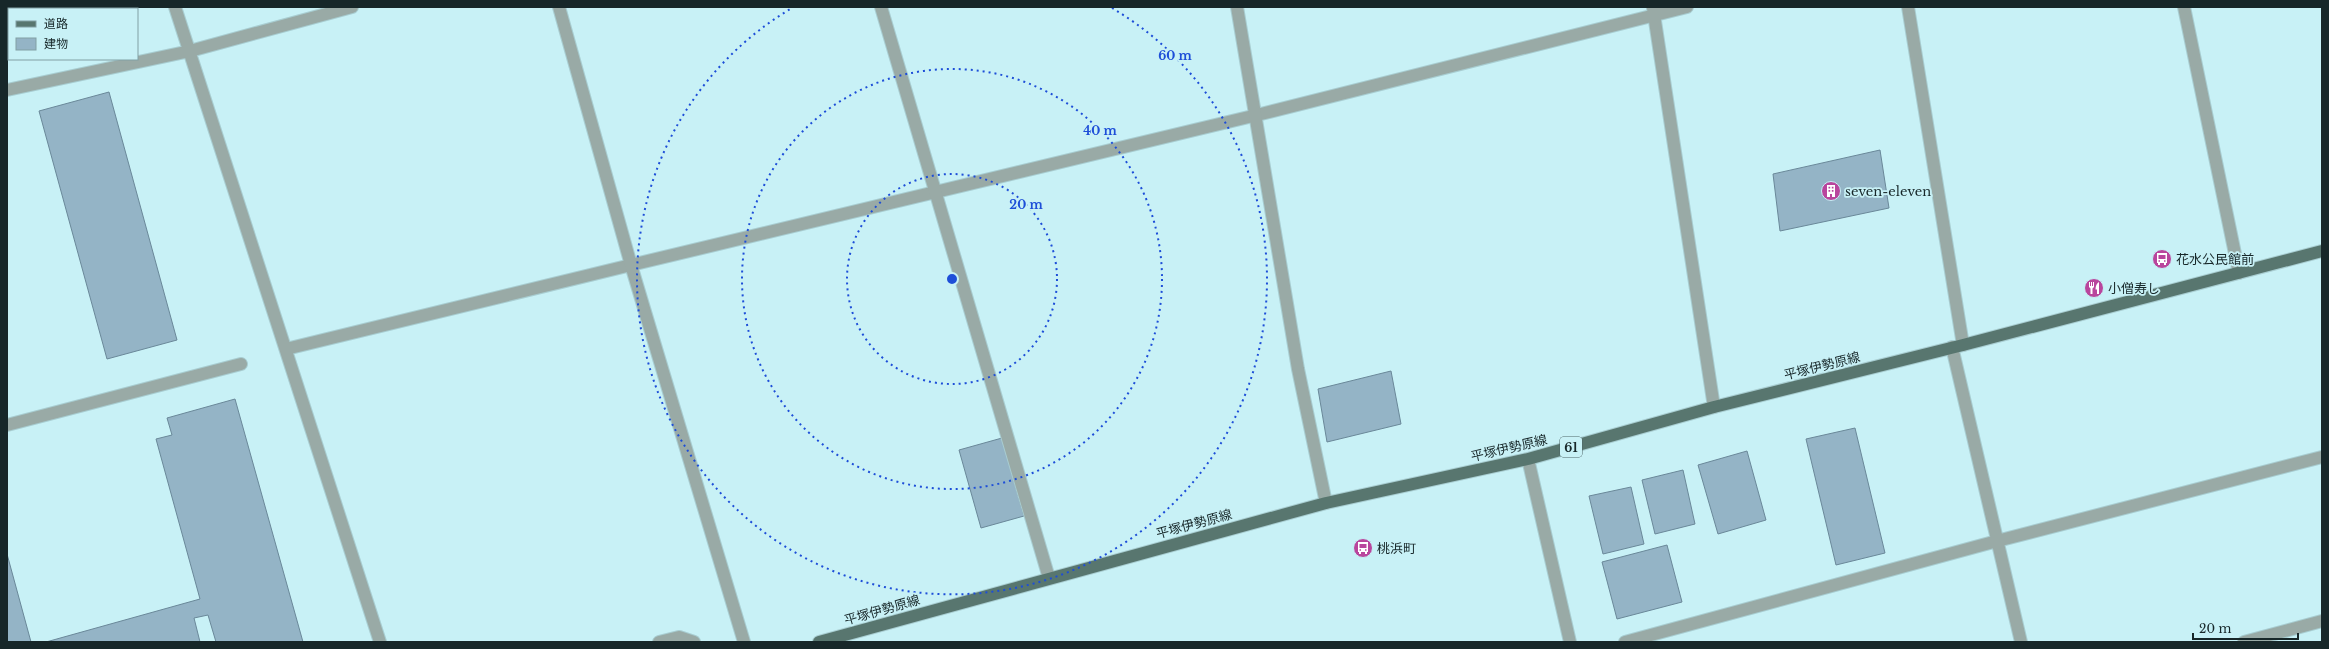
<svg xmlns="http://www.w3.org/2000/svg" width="2329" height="649" viewBox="0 0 2329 649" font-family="'Libre Baskerville','Noto Sans JP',serif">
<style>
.building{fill:#94b4c6;stroke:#6a8899}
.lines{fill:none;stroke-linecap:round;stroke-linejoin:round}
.service-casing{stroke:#a8cdd1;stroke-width:14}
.minor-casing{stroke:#a8cdd1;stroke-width:14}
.tertiary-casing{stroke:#a8cdd1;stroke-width:14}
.primary-casing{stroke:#a8cdd1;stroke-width:14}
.service{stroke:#99aaa6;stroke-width:12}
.minor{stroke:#99aaa6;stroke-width:12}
.tertiary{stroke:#99aaa6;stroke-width:12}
.primary{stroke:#58766f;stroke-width:12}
.ring{fill:none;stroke:#1d4ed8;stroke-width:2;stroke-dasharray:2 4}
.labels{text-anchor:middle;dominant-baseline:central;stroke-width:3.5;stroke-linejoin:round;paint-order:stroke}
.shield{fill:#c8f1f6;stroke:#4c6466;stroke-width:1}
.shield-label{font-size:12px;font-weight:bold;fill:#172729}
.poi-label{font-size:13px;fill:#172729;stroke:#c8f1f6;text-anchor:start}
.street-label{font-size:13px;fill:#172729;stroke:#c8f1f6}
.centre{fill:#1d4ed8;stroke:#c8f1f6;stroke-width:2}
.ring-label{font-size:12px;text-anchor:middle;font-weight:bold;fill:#1d4ed8;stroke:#c8f1f6;stroke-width:3.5;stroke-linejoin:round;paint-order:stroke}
</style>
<rect width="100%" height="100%" fill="#c8f1f6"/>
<path class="building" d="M 109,92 L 177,340 L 107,359 L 39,111 Z
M 1880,150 L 1889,208 L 1780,231 L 1773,174 Z
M 1391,371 L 1401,424 L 1327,442 L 1318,389 Z
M 235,399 L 303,642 L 216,642 L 208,615 L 194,618 L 200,642 L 46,642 L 200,599 L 156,439 L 172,435 L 167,418 Z
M 1855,428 L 1885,553 L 1836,565 L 1806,439 Z
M 1002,438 L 1024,516 L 981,528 L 959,450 Z
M 1747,451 L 1766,520 L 1718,534 L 1698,465 Z
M 1683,470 L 1695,524 L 1655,534 L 1642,480 Z
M 1631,487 L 1644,544 L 1603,554 L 1589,496 Z
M 1667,545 L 1682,602 L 1617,619 L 1602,562 Z
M 7,554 L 31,642 L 7,642 Z"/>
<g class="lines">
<defs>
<path id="service" d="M 1908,7 L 1963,345
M 1653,8 L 1714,407
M 631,265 L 1257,115 L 1687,7
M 7,425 L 241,364
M 2244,642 L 2322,621"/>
<path id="minor" d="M 175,7 L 380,642
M 881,7 L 1049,578
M 1237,7 L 1298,369 L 1326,503
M 2184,7 L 2239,273
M 7,90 L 190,51 L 352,7
M 1952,347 L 2021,642
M 286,349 L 631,265
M 659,642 L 679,637 L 694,642
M 1625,642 L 1997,541 L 2322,457"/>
<path id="tertiary" d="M 559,7 L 631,265 L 744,642
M 1528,459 L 1570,642"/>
<path id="primary" d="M 819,642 L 1326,503 L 1528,459 L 1714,407 L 1963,345 L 2322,251"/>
</defs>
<use href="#service" class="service-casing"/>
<use href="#minor" class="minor-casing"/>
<use href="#tertiary" class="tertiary-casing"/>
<use href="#primary" class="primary-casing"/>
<use href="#service" class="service"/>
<use href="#minor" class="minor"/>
<use href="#tertiary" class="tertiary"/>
<use href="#primary" class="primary"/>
</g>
<g class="ring">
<circle cx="952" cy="279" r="105"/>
<circle cx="952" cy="279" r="210"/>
<path d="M1112 8A315 315 0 1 1 792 8"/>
</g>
<defs>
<symbol id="building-disc" viewBox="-11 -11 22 22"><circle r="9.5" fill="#b9459d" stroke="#c8f1f6"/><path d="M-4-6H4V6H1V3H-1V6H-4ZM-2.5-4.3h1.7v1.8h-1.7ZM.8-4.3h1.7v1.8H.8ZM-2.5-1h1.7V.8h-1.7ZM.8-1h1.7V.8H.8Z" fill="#fff"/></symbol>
<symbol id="bus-disc" viewBox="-11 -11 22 22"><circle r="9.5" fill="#b9459d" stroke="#c8f1f6"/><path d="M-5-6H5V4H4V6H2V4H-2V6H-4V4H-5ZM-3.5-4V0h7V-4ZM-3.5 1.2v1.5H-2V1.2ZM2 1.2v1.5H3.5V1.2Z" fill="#fff"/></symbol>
<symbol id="restaurant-disc" viewBox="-11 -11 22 22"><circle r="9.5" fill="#b9459d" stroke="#c8f1f6"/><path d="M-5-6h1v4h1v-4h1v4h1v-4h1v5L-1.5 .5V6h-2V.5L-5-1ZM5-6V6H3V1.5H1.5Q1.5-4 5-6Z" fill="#fff"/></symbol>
</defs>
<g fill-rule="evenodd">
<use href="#building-disc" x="1820" y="180" width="22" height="22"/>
<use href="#bus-disc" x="2151" y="248" width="22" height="22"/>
<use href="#restaurant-disc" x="2083" y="277" width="22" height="22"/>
<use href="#bus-disc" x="1352" y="537" width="22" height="22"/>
</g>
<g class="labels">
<rect class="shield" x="1560" y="437" width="22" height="20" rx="3"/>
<g class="shield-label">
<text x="1571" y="447">61</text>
</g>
<g class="poi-label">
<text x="1845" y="191">seven-eleven</text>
<text x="2176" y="259">花水公民館前</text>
<text x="2108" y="288">小僧寿し</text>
<text x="1377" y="548">桃浜町</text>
</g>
<g class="street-label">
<text transform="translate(1822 366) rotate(-14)">平塚伊勢原線</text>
<text transform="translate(1509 448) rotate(-13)">平塚伊勢原線</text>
<text transform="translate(1194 524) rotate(-15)">平塚伊勢原線</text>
<text transform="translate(882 610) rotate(-16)">平塚伊勢原線</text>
</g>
</g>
<circle cx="952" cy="279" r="6" class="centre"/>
<g class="ring-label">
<text x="1175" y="60">60 m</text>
<text x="1100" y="135">40 m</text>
<text x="1026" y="209">20 m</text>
</g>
<rect width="2329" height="649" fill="none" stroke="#172729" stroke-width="16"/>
<rect x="8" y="8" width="130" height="52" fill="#c8f1f6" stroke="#81a0a4"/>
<rect x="16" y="21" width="20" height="6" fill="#58766f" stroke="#81a0a4"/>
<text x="44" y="28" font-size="12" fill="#172729">道路</text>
<rect x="16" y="38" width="20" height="12" fill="#94b4c6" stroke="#81a0a4"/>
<text x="44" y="48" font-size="12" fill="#172729">建物</text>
<path d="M2193 633v6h105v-6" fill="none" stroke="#172729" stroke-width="2"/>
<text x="2199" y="633" font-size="12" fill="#172729" stroke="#c8f1f6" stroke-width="3" paint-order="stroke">20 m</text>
</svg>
